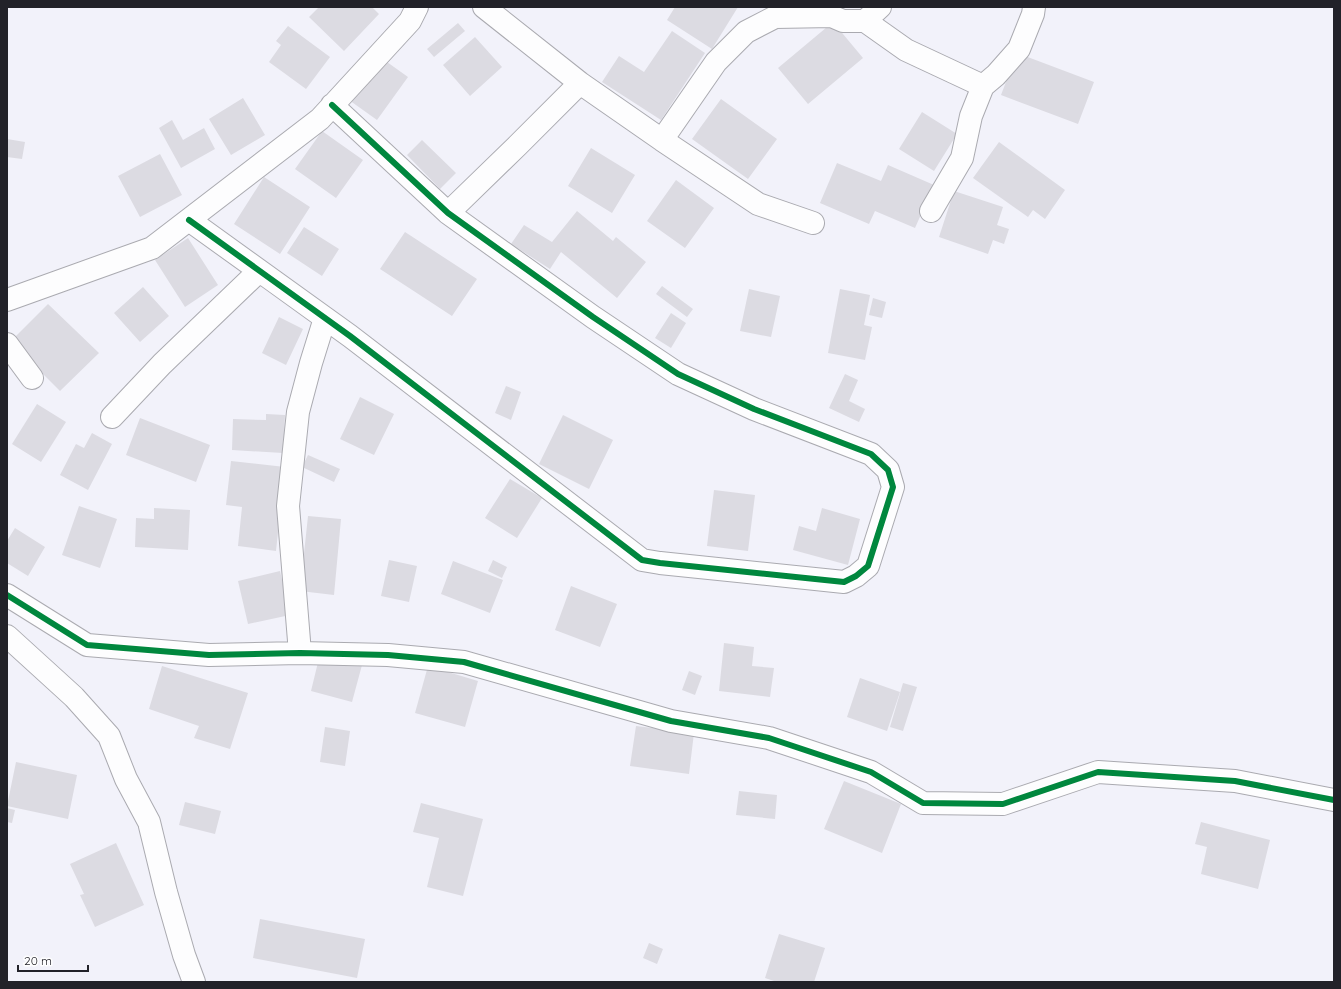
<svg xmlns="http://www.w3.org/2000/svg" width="1341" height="989" viewBox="0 0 1341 989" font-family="Quicksand,sans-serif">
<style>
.building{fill:#dcdbe2}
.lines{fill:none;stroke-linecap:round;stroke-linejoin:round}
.minor-casing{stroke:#aaaab0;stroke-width:24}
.minor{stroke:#fdfdfe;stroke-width:22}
.cycleway-casing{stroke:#fff;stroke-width:8}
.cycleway{stroke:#00873e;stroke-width:6}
</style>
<rect width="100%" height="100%" fill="#f2f2fa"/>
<path class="building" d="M 319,7 L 372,7 L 379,14 L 344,51 L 309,17 Z
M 675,7 L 738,7 L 712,49 L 667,20 Z
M 833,22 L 863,58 L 808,104 L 778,68 Z
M 458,23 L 465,31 L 434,57 L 427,49 Z
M 288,26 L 330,57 L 306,89 L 269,62 L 281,45 L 276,41 Z
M 672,31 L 705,53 L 661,120 L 602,82 L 619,56 L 644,72 Z
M 475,37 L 502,67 L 470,96 L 443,65 Z
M 1017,53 L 1094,82 L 1078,124 L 1001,95 Z
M 380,57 L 408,77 L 377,120 L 349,100 Z
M 243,98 L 265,135 L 231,155 L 209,119 Z
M 721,99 L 777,139 L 748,179 L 692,139 Z
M 922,112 L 957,134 L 934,171 L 899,149 Z
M 172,120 L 183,140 L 204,128 L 215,149 L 181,168 L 159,128 Z
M 322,131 L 363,160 L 336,198 L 295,169 Z
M 7,139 L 25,142 L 22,159 L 7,157 Z
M 422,140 L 456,173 L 440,189 L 407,155 Z
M 999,142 L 1065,190 L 1045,219 L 1033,210 L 1028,217 L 973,178 Z
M 591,148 L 635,175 L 612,213 L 568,186 Z
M 160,154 L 182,195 L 140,217 L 118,176 Z
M 837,163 L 881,181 L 888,165 L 934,185 L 915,228 L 875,211 L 869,224 L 820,203 Z
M 264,177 L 310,207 L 280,254 L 234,224 Z
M 676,180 L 714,208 L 685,248 L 647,221 Z
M 954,191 L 1003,207 L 997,225 L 1009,229 L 1004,244 L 993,240 L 988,254 L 939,237 Z
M 577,211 L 613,241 L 616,237 L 646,262 L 617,298 L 561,252 L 550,269 L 511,244 L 524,225 L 552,242 Z
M 304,227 L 339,249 L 322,276 L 287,253 Z
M 405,232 L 477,279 L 452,316 L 380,269 Z
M 188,238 L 218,285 L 185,307 L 155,260 Z
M 662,286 L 693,309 L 687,317 L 656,294 Z
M 143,287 L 169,316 L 140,342 L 114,313 Z
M 749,289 L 780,296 L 771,337 L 740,331 Z
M 840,289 L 870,295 L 864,325 L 872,327 L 865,360 L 828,353 Z
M 873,298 L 886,302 L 882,318 L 869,315 Z
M 48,304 L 99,353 L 60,391 L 35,366 L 37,365 L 12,340 Z
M 671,313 L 686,323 L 671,348 L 655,338 Z
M 279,317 L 303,329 L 286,365 L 262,353 Z
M 845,374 L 858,380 L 849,401 L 865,409 L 859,422 L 829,408 Z
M 506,386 L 521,392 L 511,420 L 495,413 Z
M 360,397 L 394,414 L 374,455 L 340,439 Z
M 37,404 L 66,422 L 41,462 L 12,444 Z
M 266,414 L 285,415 L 283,453 L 232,450 L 233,419 L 266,420 Z
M 563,415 L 613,440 L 589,489 L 539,464 Z
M 140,418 L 210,445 L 196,482 L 126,455 Z
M 92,433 L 112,444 L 88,490 L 60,475 L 76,444 L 84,448 Z
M 308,455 L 340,469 L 334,482 L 302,467 Z
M 231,461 L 285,467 L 276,551 L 238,546 L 242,507 L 226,505 Z
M 510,479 L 542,498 L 517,538 L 485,518 Z
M 714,490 L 755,495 L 748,551 L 707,546 Z
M 79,506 L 117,519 L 100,568 L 62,555 Z
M 154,508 L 190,510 L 188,550 L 135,547 L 136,518 L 154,519 Z
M 822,508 L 860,519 L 848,565 L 793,550 L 799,526 L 816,531 Z
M 308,516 L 341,519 L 334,595 L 300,591 Z
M 15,528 L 45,547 L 28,576 L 7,563 L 7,541 Z
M 389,560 L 417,566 L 409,602 L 381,596 Z
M 493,560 L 507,567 L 502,578 L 488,571 Z
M 453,561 L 503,580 L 490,613 L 441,594 Z
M 280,571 L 290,615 L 248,624 L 238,581 Z
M 571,586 L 617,604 L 600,647 L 555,630 Z
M 724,643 L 754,647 L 752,666 L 774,668 L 770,697 L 719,691 Z
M 320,654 L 362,665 L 352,702 L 311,691 Z
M 162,666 L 248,693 L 230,749 L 194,738 L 199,726 L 149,709 Z
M 428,666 L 478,681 L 465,727 L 415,713 Z
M 689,671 L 702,676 L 695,695 L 682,690 Z
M 860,678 L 900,692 L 887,731 L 847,717 Z
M 903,683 L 917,687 L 903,731 L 890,727 Z
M 636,726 L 694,733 L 689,774 L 630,766 Z
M 325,727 L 350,731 L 345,766 L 320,762 Z
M 16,762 L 77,775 L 68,819 L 7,806 Z
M 844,781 L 901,804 L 882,853 L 824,829 Z
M 739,791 L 777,795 L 775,819 L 736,815 Z
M 185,802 L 221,811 L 215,834 L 179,825 Z
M 421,803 L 483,819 L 463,896 L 427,887 L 439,838 L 413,832 Z
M 7,808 L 15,810 L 12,823 L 7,822 Z
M 1201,822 L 1270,840 L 1258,889 L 1201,874 L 1207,847 L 1195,844 Z
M 116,843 L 144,905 L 95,927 L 80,895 L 84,894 L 70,864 Z
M 260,919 L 365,939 L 357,978 L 253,958 Z
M 779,934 L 825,948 L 814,982 L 777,982 L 765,978 Z
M 649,943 L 663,949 L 657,964 L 643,958 Z"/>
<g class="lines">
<defs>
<path id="minor" d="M 484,7 L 580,83 L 662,140 L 716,62 L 746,32 L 775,17 L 833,16
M 820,11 L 843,21 L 865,21 L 880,7
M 865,21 L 906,50 L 983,86 L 996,75 L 1019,49 L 1033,14 L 1034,7
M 662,140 L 758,204 L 813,223
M 931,211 L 962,158 L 971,116 L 983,86
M 448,213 L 518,145 L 580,83
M 189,220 L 350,336 L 642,560 L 660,563 L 844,582 L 856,576 L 868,566 L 893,487 L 888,470 L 871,454 L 754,409 L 678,374 L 593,317 L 448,213 L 332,105
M 7,300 L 152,248 L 320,119 L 410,21 L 417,7
M 7,344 L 32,378
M 112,417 L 162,364 L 259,271
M 7,595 L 87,645 L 209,655 L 300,653 L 388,655 L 464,662 L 671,721 L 769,738 L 871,772 L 923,803 L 1003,804 L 1098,772 L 1235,781 L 1334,800
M 7,636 L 74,697 L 109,736 L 126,779 L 149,822 L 166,892 L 184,955 L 194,982
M 300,653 L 288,506 L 298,412 L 311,363 L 325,318"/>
</defs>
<use href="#minor" class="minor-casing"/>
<use href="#minor" class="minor"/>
<defs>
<path id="cycleway" d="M 189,220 L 350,336 L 642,560 L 660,563 L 844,582 L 856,576 L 868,566 L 893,487 L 888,470 L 871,454 L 754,409 L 678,374 L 593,317 L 448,213 L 332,105
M 7,595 L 87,645 L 209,655 L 300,653 L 388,655 L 464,662 L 671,721 L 769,738 L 871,772 L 923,803 L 1003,804 L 1098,772 L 1235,781 L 1334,800"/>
</defs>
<use href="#cycleway" class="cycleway-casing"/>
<use href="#cycleway" class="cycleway"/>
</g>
<rect width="1341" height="989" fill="none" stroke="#222229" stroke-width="16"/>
<path d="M18 965v6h70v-6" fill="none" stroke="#222229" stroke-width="2"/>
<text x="24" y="965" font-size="12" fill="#222229" stroke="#ffffff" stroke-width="3" paint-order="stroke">20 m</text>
</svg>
